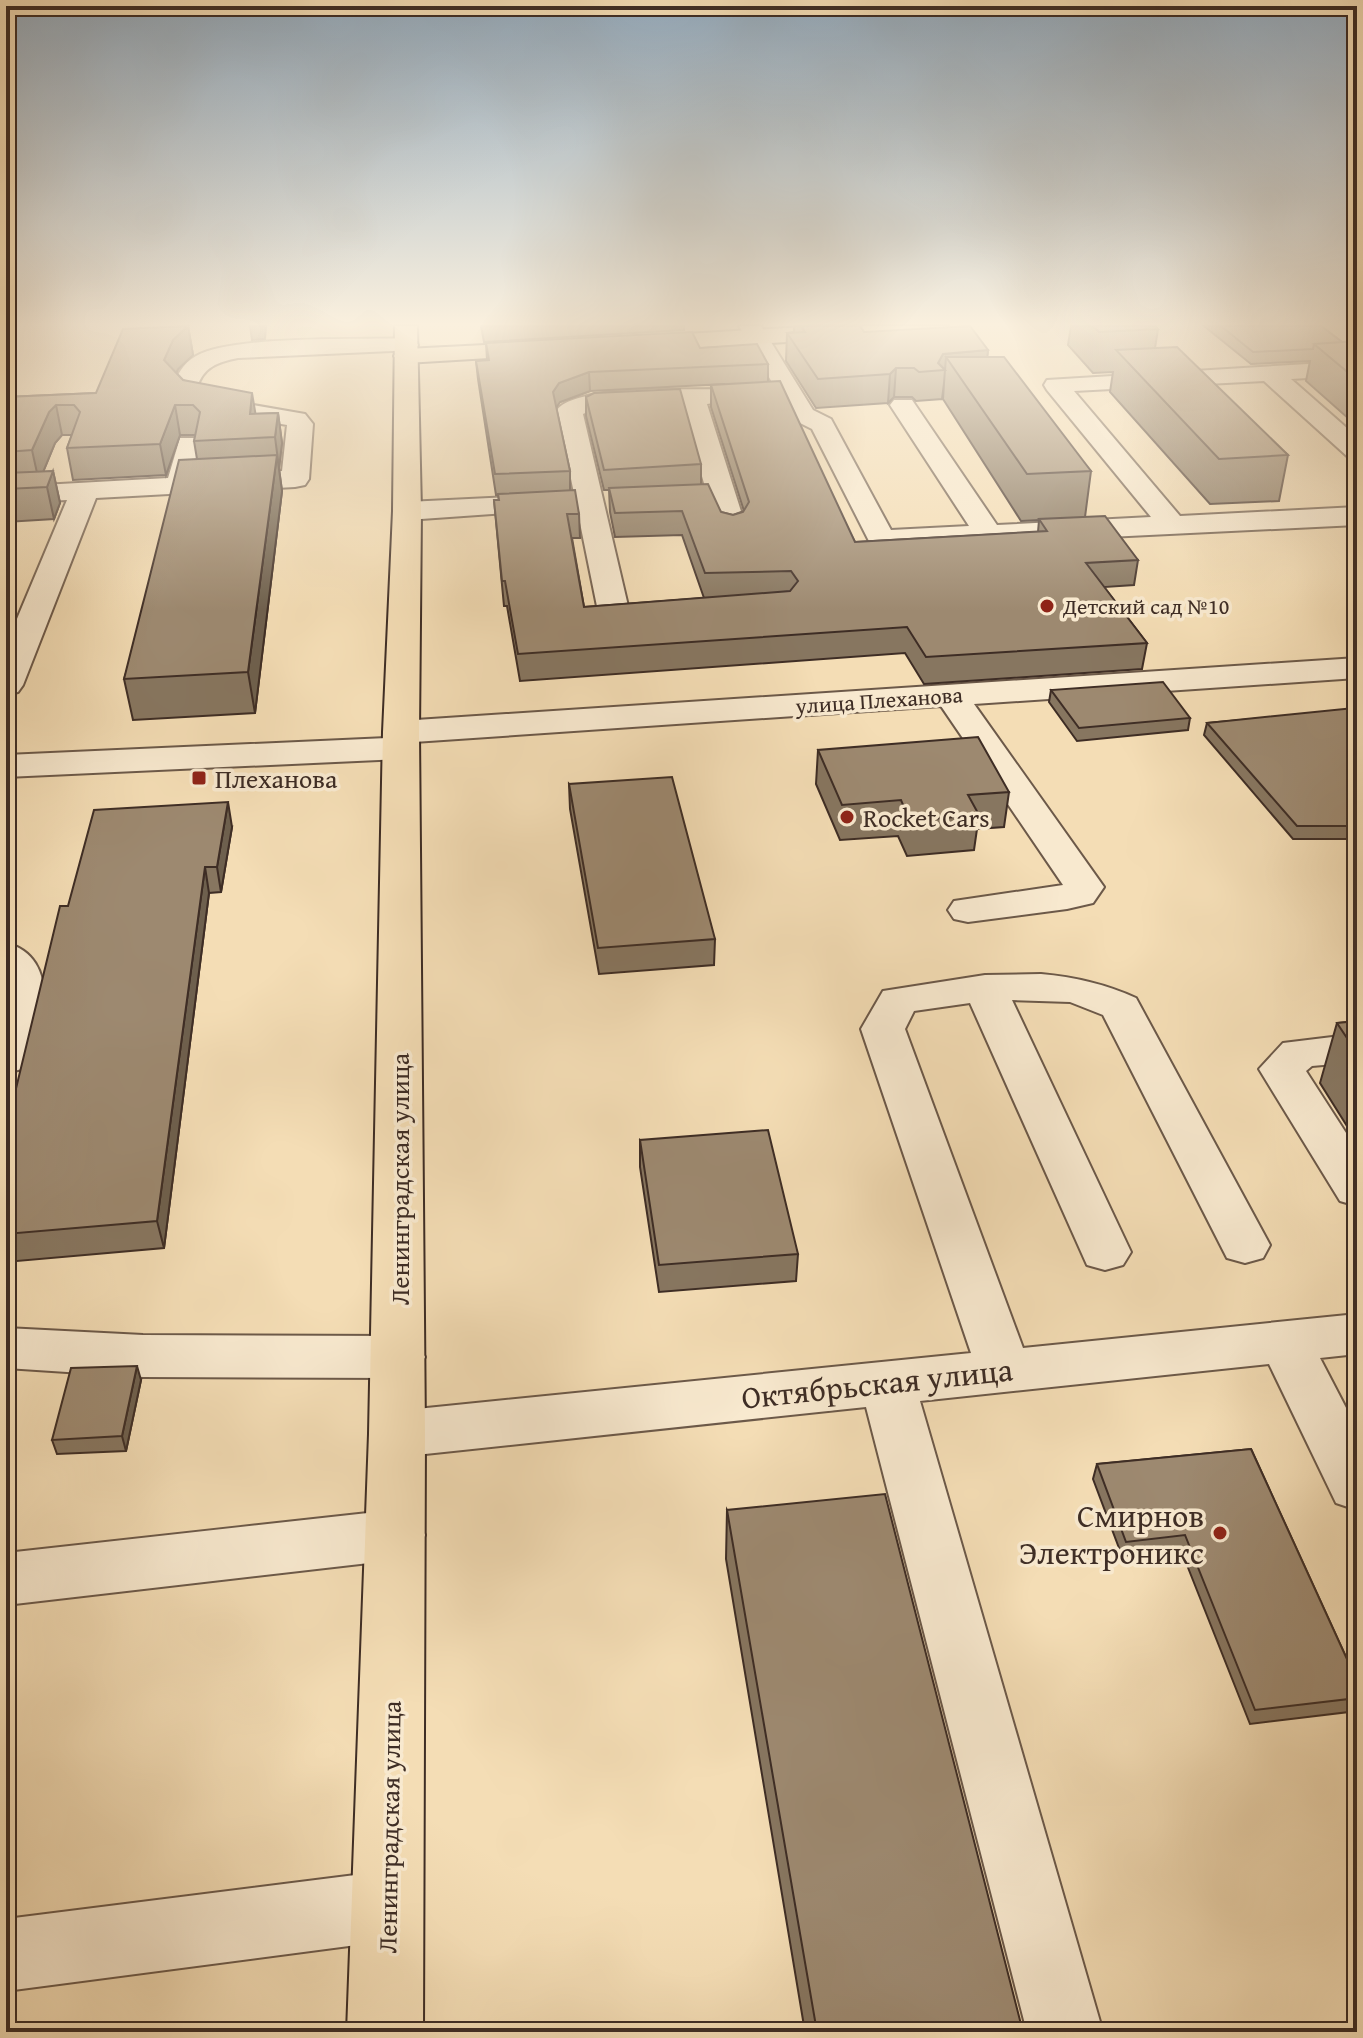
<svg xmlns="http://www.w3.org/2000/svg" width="1363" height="2038" viewBox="0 0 1363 2038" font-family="'Gentium Book Plus',serif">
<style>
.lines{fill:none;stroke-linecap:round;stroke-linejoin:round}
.minor-casing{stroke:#6c5949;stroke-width:4}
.major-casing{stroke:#3e2d25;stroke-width:4}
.highway-casing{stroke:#3e2d25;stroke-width:4}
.minor{fill:#f8e9cf;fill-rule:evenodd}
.major{fill:#f4ddb5;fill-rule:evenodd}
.highway{fill:#f4ddb5;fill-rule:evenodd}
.wall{fill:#877660;stroke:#3e2d25;stroke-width:2;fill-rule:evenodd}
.shaded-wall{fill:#6e604e;stroke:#3e2d25;stroke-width:2}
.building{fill:#9d8970;stroke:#3e2d25;stroke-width:2}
.poi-dot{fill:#8f2418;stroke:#f8e9cf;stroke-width:3}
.labels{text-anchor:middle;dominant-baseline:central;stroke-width:7;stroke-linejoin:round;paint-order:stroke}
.far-poi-label{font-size:22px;fill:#3e2d25;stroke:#f8e9cf;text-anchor:start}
.far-street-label{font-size:22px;fill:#3e2d25;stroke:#f8e9cf}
.poi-label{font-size:26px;fill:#3e2d25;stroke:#f8e9cf;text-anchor:start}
.street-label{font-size:26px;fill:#3e2d25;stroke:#f8e9cf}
.near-street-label{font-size:32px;fill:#3e2d25;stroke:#f8e9cf}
.near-poi-label{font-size:32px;fill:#3e2d25;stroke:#f8e9cf;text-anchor:end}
</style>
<rect width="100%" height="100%" fill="#f4ddb5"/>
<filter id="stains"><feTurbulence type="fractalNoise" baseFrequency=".0025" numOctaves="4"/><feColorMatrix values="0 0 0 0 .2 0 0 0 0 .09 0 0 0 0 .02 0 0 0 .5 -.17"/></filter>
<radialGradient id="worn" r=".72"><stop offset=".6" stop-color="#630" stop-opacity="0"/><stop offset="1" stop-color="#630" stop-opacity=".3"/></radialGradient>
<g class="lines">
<defs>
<path id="minor" d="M 739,326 L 761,326 L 813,410 L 831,419 L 891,530 L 969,526 L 890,405 L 894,400 L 912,400 L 997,525 L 1151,517 L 1047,390 L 1044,385 L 1047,380 L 1357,361 L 1357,375 L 1291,379 L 1357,437 L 1357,459 L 1348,457 L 1264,381 L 1074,391 L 1180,516 L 1357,507 L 1357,525 L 881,548 L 871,545 L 812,429 L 794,420 Z
M 406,338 L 414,340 L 418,345 L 414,350 L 238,358 C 218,362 203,367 197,388 L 207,397 L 305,414 L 313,424 L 309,479 L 305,485 L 295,487 L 96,498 L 23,685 L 18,692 L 6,695 L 6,645 L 67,500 L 6,503 L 6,487 L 168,478 L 180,438 L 198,438 L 202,444 L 196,476 L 282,471 L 287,425 L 190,408 L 172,390 C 176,376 183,363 196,356 C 233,335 359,340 406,338 Z
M 719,389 L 728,391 L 731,396 L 728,401 L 707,404 L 746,527 L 742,533 L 732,536 L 722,533 L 710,504 L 653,506 L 643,504 L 639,498 L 643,492 L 705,487 L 682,405 L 594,409 L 583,414 L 628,606 L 664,604 L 675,606 L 680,613 L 675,620 C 654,625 625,628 604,623 L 599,616 L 557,410 C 574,385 687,390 719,389 Z
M 553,495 L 563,497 L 567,503 L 563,509 L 407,520 L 397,517 L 393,511 L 397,505 L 407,502 Z
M 1357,658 L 1357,678 L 974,704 L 1104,887 L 1093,903 L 1067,909 L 968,922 L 954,919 L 948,910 L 954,901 L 1063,885 L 941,706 L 414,742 L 419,748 L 414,756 L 401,759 L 6,777 L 6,755 L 387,738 L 383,732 L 389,725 L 401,721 Z
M 6,943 C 62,957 46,1032 22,1069 L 6,1073 Z
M 1041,974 C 1075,977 1105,984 1136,998 L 1270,1245 L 1263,1258 L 1245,1263 L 1227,1258 L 1103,1015 L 1070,1002 L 1012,1000 L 1131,1252 L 1123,1265 L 1105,1270 L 1087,1265 L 970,1003 L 914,1011 L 905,1029 L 1023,1348 L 1357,1314 L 1357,1354 L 1320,1358 L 1357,1429 L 1357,1510 L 1336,1503 L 1269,1364 L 920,1401 L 1103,2032 L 1027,2032 L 866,1407 L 397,1457 L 377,1450 L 369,1434 L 377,1418 L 397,1411 L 971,1353 L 861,1029 L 883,991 L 985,975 Z
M 1357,1034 L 1357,1062 L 1312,1066 L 1306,1071 L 1357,1150 L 1357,1206 L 1340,1201 L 1259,1069 L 1283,1043 Z
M 6,1328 L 143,1335 L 398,1336 L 417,1342 L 425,1357 L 417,1372 L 398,1378 L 143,1377 L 6,1368 Z
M 395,1510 L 416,1517 L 425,1535 L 416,1553 L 395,1560 L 6,1605 L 6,1553 Z
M 387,1871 L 412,1881 L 423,1906 L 412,1931 L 387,1941 L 6,1991 L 6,1919 Z"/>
<path id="major" d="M 820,326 L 948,326 L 937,333 L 636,351 L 628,349 L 624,344 L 628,339 L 636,337 Z
M 547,342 L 555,344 L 559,349 L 555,354 L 406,363 L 398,361 L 394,356 L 398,351 L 406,349 Z"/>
<path id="highway" d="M 395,326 L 417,326 L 421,511 L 419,732 L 425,1434 L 423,2032 L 347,2032 L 369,1434 L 383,732 L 393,511 Z"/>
</defs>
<use href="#minor" class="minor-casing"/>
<use href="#major" class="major-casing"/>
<use href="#highway" class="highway-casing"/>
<use href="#minor" class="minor"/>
<use href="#major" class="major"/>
<use href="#highway" class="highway"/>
</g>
<path class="wall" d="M 188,326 L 193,355 L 178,369 L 176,373 L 183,380 L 255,414 L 278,413 L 282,443 L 279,468 L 282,491 L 255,713 L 133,720 L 124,679 L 197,459 L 194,441 L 196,435 L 180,435 L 166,475 L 73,480 L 67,448 L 72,435 L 62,435 L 55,443 L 43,472 L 53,471 L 60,503 L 54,519 L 6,522 L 6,397 L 96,393 Z
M 481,326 L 684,326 L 684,330 L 484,342 Z
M 794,326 L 860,326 L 864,332 L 988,350 L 987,357 L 1091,471 L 1085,517 L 1138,560 L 1134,585 L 1104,587 L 1147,643 L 1142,669 L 924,684 L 905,653 L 520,681 L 507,606 L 504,606 L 494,500 L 499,500 L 498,495 L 496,495 L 478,379 L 476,361 L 487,360 L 486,343 L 700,348 L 768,364 L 768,382 L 855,542 L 1038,532 L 1039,520 L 1021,521 L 943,399 L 944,383 L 942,399 L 916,401 L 912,397 L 894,397 L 888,403 L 816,408 L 786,361 L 787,333 L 794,332 ZM 725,384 L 711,385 L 711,407 L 744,511 L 733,515 L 721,512 L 701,484 L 701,464 L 586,397 L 586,416 L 604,490 L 609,490 L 610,512 L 615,537 L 682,535 L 704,598 L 584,607 L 572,538 L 580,538 L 579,514 L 570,491 L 570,471 L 556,407 L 560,402 L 590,391 Z
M 1071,326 L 1155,326 L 1158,329 L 1155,348 L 1288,455 L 1279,501 L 1210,504 L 1110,392 L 1113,372 L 1093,373 L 1068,345 Z
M 1204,326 L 1321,326 L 1342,342 L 1357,341 L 1357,426 L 1306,381 L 1310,361 L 1251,364 Z
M 1051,690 L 1190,718 L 1188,730 L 1077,741 L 1049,702 Z
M 1357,710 L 1357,839 L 1293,839 L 1204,735 L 1207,723 Z
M 818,750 L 1009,792 L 1004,827 L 977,829 L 974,850 L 907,856 L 898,836 L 840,840 L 816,784 Z
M 569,784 L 715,939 L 714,965 L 599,974 L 570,809 Z
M 232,827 L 221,892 L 209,893 L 164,1248 L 6,1262 L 6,1130 L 68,906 Z
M 1357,1021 L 1357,1142 L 1320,1083 L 1337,1023 Z
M 640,1140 L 798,1254 L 796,1281 L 659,1292 L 640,1167 Z
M 141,1380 L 126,1451 L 57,1454 L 52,1440 Z
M 1251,1449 L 1357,1681 L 1357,1711 L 1250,1724 L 1181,1550 L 1122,1556 L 1093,1479 L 1097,1464 Z
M 727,1510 L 1023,2032 L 805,2032 L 726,1559 Z"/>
<path class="shaded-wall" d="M 188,326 L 193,355 L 178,369 L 169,389 L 164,360 L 173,340 Z
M 250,326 L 266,326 L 265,339 L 252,340 Z
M 988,350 L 985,379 L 946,357 L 944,383 L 945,370 L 938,363 L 943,354 Z
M 896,368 L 894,397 L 888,403 L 890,374 Z
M 589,372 L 590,391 L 560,402 L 554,411 L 553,392 L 559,383 Z
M 252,393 L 257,423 L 250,414 Z
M 56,405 L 62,435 L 55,443 L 39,482 L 32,450 L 49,412 Z
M 175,405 L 180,435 L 166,475 L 160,444 Z
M 278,413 L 282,443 L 279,468 L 275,437 Z
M 277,455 L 282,491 L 255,713 L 248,672 Z
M 53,471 L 60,503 L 54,519 L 47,487 Z
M 228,802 L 232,827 L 221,892 L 217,867 Z
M 205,867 L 209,893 L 164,1248 L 157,1221 Z
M 137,1366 L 141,1380 L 126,1451 L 122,1436 Z"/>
<path class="building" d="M 188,326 L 173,340 L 164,360 L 183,380 L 252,393 L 250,414 L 278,413 L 275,437 L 194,441 L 200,412 L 193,405 L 175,405 L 160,444 L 67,448 L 80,412 L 74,405 L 56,405 L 49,412 L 32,450 L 6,452 L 6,397 L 96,393 L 123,329 Z
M 801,326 L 860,326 L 864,332 L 970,326 L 988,350 L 943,354 L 938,363 L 945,370 L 919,372 L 914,368 L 896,368 L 890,374 L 818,379 L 787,333 L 805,332 Z
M 1093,326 L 1155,326 L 1158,329 L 1099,332 Z
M 1221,326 L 1321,326 L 1342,342 L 1314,344 L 1313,349 L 1253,352 Z
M 692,332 L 700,348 L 757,344 L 768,364 L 589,372 L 559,383 L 553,392 L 570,471 L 495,474 L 476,361 L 489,360 L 486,343 Z
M 1357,341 L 1357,380 L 1314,344 Z
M 1177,347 L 1288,455 L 1219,459 L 1116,350 Z
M 946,357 L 1004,357 L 1091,471 L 1027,474 Z
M 780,381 L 855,542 L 1047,531 L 1039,519 L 1105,516 L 1138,560 L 1086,563 L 1147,643 L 926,657 L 907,627 L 518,654 L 505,581 L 502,581 L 494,500 L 499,500 L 498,494 L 575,490 L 579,514 L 567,514 L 584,607 L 790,591 L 798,581 L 791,571 L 705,573 L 682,511 L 615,513 L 609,488 L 708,484 L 721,512 L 733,515 L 743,512 L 749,502 L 711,385 Z
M 680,389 L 701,464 L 604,470 L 586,397 L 594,393 Z
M 277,455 L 248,672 L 124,679 L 179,460 Z
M 53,471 L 47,487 L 6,489 L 6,473 Z
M 1163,682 L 1190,718 L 1079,728 L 1051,690 Z
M 1354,708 L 1357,710 L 1357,826 L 1297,826 L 1207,723 Z
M 978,737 L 1009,792 L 968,795 L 979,815 L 910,821 L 901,800 L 842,805 L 818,750 Z
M 672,777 L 715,939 L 598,948 L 569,784 Z
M 228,802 L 217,867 L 205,867 L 157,1221 L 6,1234 L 6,1130 L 60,906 L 68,906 L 94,810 Z
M 1357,1021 L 1357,1053 L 1337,1023 Z
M 768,1130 L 798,1254 L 659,1265 L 640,1140 Z
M 137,1366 L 122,1436 L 52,1440 L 71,1368 Z
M 1251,1449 L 1357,1681 L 1357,1698 L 1255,1710 L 1185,1535 L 1126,1542 L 1097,1464 Z
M 885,1494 L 1023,2032 L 817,2032 L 727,1510 Z"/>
<linearGradient id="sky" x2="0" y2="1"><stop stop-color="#94acc0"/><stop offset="0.53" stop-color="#faf0de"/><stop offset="1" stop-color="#faf0de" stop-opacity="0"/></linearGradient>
<rect width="1363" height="611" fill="url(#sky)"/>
<g class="poi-dot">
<circle cx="1047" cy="606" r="8"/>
<rect x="191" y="770" width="16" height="16" rx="4"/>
<circle cx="847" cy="817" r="8"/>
<circle cx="1220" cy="1533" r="8"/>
</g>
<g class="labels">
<g class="far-poi-label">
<text x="1063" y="606">Детский сад №10</text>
</g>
<g class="far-street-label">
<text transform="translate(879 700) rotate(-4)">улица Плеханова</text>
</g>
<g class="poi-label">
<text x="215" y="778">Плеханова</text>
<text x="863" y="817">Rocket Cars</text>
</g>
<g class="street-label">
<text transform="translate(399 1179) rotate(-90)">Ленинградская улица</text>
<text transform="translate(389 1827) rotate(-89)">Ленинградская улица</text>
</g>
<g class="near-street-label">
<text transform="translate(877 1383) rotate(-6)">Октябрьская улица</text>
</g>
<g class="near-poi-label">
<text x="1204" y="1515">Смирнов<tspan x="1204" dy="37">Электроникс</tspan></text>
</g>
</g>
<rect width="1363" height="2038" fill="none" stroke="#f4ddb5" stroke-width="32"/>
<rect x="8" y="8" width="1347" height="2022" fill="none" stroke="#3e2d25" stroke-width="4"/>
<rect x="16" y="16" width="1331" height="2006" fill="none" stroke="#3e2d25" stroke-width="2"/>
<rect width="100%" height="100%" filter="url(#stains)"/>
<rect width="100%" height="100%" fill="url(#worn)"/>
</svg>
